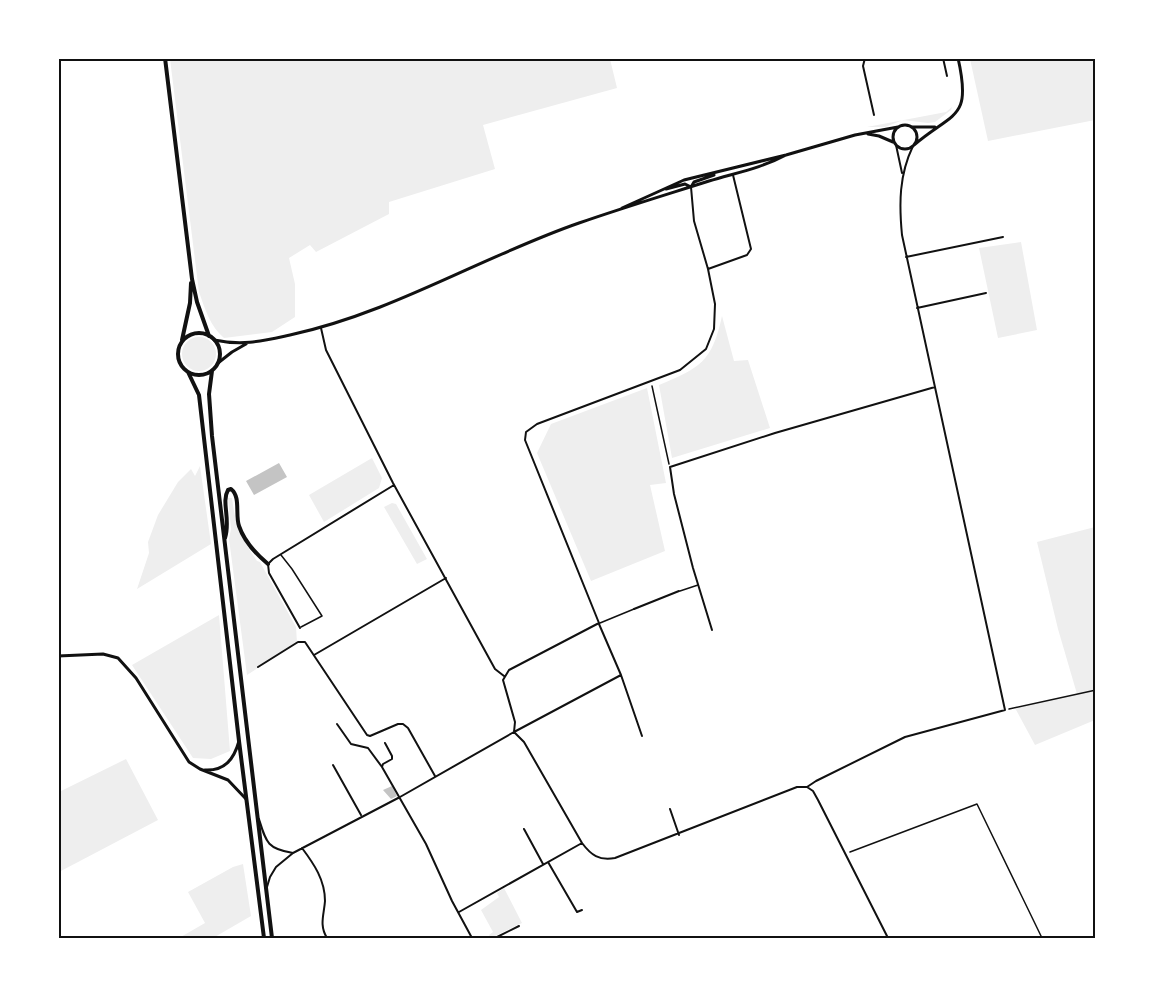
<svg xmlns="http://www.w3.org/2000/svg" width="1154" height="997" viewBox="0 0 1154 997" font-family="'Source Sans 3',sans-serif">
<style>
.green{fill:#eee}
.building{fill:#c4c4c4}
.lines{fill:none;stroke-linecap:round;stroke-linejoin:round}
.path{stroke:#111;stroke-width:1.5}
.service{stroke:#111;stroke-width:1.5}
.pedestrian{stroke:#111;stroke-width:2}
.minor{stroke:#111;stroke-width:2}
.tertiary{stroke:#111;stroke-width:3}
.secondary{stroke:#111;stroke-width:4}
.neatline{fill:none;stroke:#111;stroke-width:2}
</style>
<rect width="100%" height="100%" fill="#fff"/>
<path class="green" d="M 170,59 L 610,59 L 617,88 L 483,125 L 495,169 L 389,202 L 389,214 L 316,252 L 310,245 L 289,258 L 295,284 L 295,317 L 272,332 L 224,338 C 210,326 205,309 199,292 Z
M 970,59 L 1095,59 L 1095,120 L 988,141 Z
M 956,96 L 951,110 L 935,122 L 928,123 L 903,120 L 885,127 L 867,127 L 946,112 L 952,107 Z
M 1021,242 L 1037,330 L 998,338 L 979,248 Z
M 722,316 L 734,361 L 748,360 L 770,428 L 672,458 L 659,385 C 700,368 712,362 722,316 Z
M182 354a17 17 0 1 1 34 0a17 17 0 1 1-34 0Z
M 647,388 L 666,483 L 650,485 L 665,551 L 591,581 L 537,453 L 551,424 Z
M 372,458 L 382,478 L 379,488 L 324,522 L 309,495 Z
M 200,466 L 211,544 L 137,589 L 149,553 L 148,542 L 158,515 L 178,482 L 191,469 L 195,476 Z
M 228,498 L 232,498 C 236,529 240,535 257,561 L 260,562 L 296,627 L 297,643 L 247,675 L 229,539 L 231,529 Z
M 392,503 L 396,504 L 427,559 L 417,564 L 384,507 Z
M 1095,527 L 1095,720 L 1035,745 L 1015,708 L 1077,694 L 1058,629 L 1037,542 Z
M 219,615 L 230,751 L 211,759 L 193,758 L 132,665 Z
M 126,759 L 158,820 L 59,872 L 59,792 Z
M 243,864 L 251,916 L 213,938 L 179,938 L 205,923 L 188,892 L 233,867 Z
M 504,888 L 522,923 L 491,938 L 489,935 L 493,932 L 481,910 L 499,897 L 497,893 Z"/>
<path class="building" d="M 279,463 L 287,477 L 254,495 L 246,481 Z
M 392,786 L 397,796 L 391,799 L 383,790 Z"/>
<g class="lines">
<path class="path" d="M 652,386 L 669,464
M 1009,709 L 1096,690
M 850,852 L 977,804 L 1042,938"/>
<path class="service" d="M 281,555 L 292,569 L 322,616 L 301,627
M 680,591 L 698,585
M 600,623 L 634,609"/>
<path class="pedestrian" d="M 634,609 L 679,591"/>
<path class="minor" d="M 865,58 L 863,66 L 874,115
M 943,58 L 947,76
M 896,145 L 902,173
M 906,257 L 1003,237
M 708,269 L 747,255 L 751,249 L 733,175
M 917,308 L 986,293
M 321,328 L 326,350 L 393,483 L 495,669 L 504,676
M 599,624 L 621,675 L 642,736
M 300,628 L 269,573 L 268,564 L 273,559 L 394,485
M 712,630 L 693,568 L 674,494 L 670,467 L 775,433 L 935,387
M 314,655 L 446,578
M 258,667 L 298,642 L 305,642 L 367,735 L 370,736 L 398,724 L 403,724 L 408,728 L 435,776
M 621,675 L 514,732 L 515,722 L 503,680 L 509,670 L 599,623 L 525,440 L 526,432 L 537,424 L 680,370 L 706,349 L 714,329 L 715,304 L 708,269 L 694,221 L 691,187
M 337,724 L 351,744 L 368,748 L 382,767
M 385,743 L 392,756 L 392,759 L 383,764 L 382,767 L 426,844 L 452,901 L 472,938
M 333,765 L 361,815
M 807,787 L 816,781 L 905,737 L 1005,710 L 902,235 C 899,204 899,175 913,146
M 807,787 L 813,791 L 818,800 L 888,938
M 670,809 L 679,835
M 259,819 C 266,842 267,849 293,853
M 524,829 L 543,864
M 302,848 C 314,864 325,880 325,901 C 324,915 319,925 327,938
M 548,862 L 577,912 L 582,910
M 267,887 L 270,877 L 276,867 L 293,853 L 400,797 L 514,732 L 524,742 L 582,843 C 591,855 599,861 615,858 L 797,787 L 807,787
M 459,912 L 582,843
M 495,938 L 519,926"/>
<path class="tertiary" d="M893 137a12 12 0 1 1 24 0a12 12 0 1 1-24 0Z
M 912,127 L 935,127
M 868,134 L 879,136 L 893,142
M 914,145 C 954,111 972,120 958,58
M 666,189 L 685,184 L 691,187 L 694,182 L 714,175
M 622,208 L 684,180 L 786,155 L 855,135 L 898,127
M 214,340 C 243,346 262,341 290,335 C 392,313 481,257 579,223 C 622,208 665,195 709,181 C 735,173 762,168 786,155
M 218,363 L 232,352 L 246,344
M 58,656 L 103,654 L 118,658 L 136,678 L 189,762 L 200,769 L 228,780 L 246,799
M 205,770 C 225,771 234,759 239,741"/>
<path class="secondary" d="M 165,58 L 192,279 L 197,302 L 209,336
M178 354a21 21 0 1 1 42 0a21 21 0 1 1-42 0Z
M 182,340 L 190,303 L 191,283
M 212,371 L 209,394 L 212,436 L 272,938
M 188,372 L 199,395 L 239,741 L 264,938
M 225,538 C 231,520 221,502 228,490 L 231,489 C 241,497 235,514 239,526 C 244,541 256,554 268,564"/>
</g>
<rect width="1154" height="997" fill="none" stroke="#ffffff" stroke-width="120"/>
<rect x="60" y="60" width="1034" height="877" class="neatline"/>
</svg>
